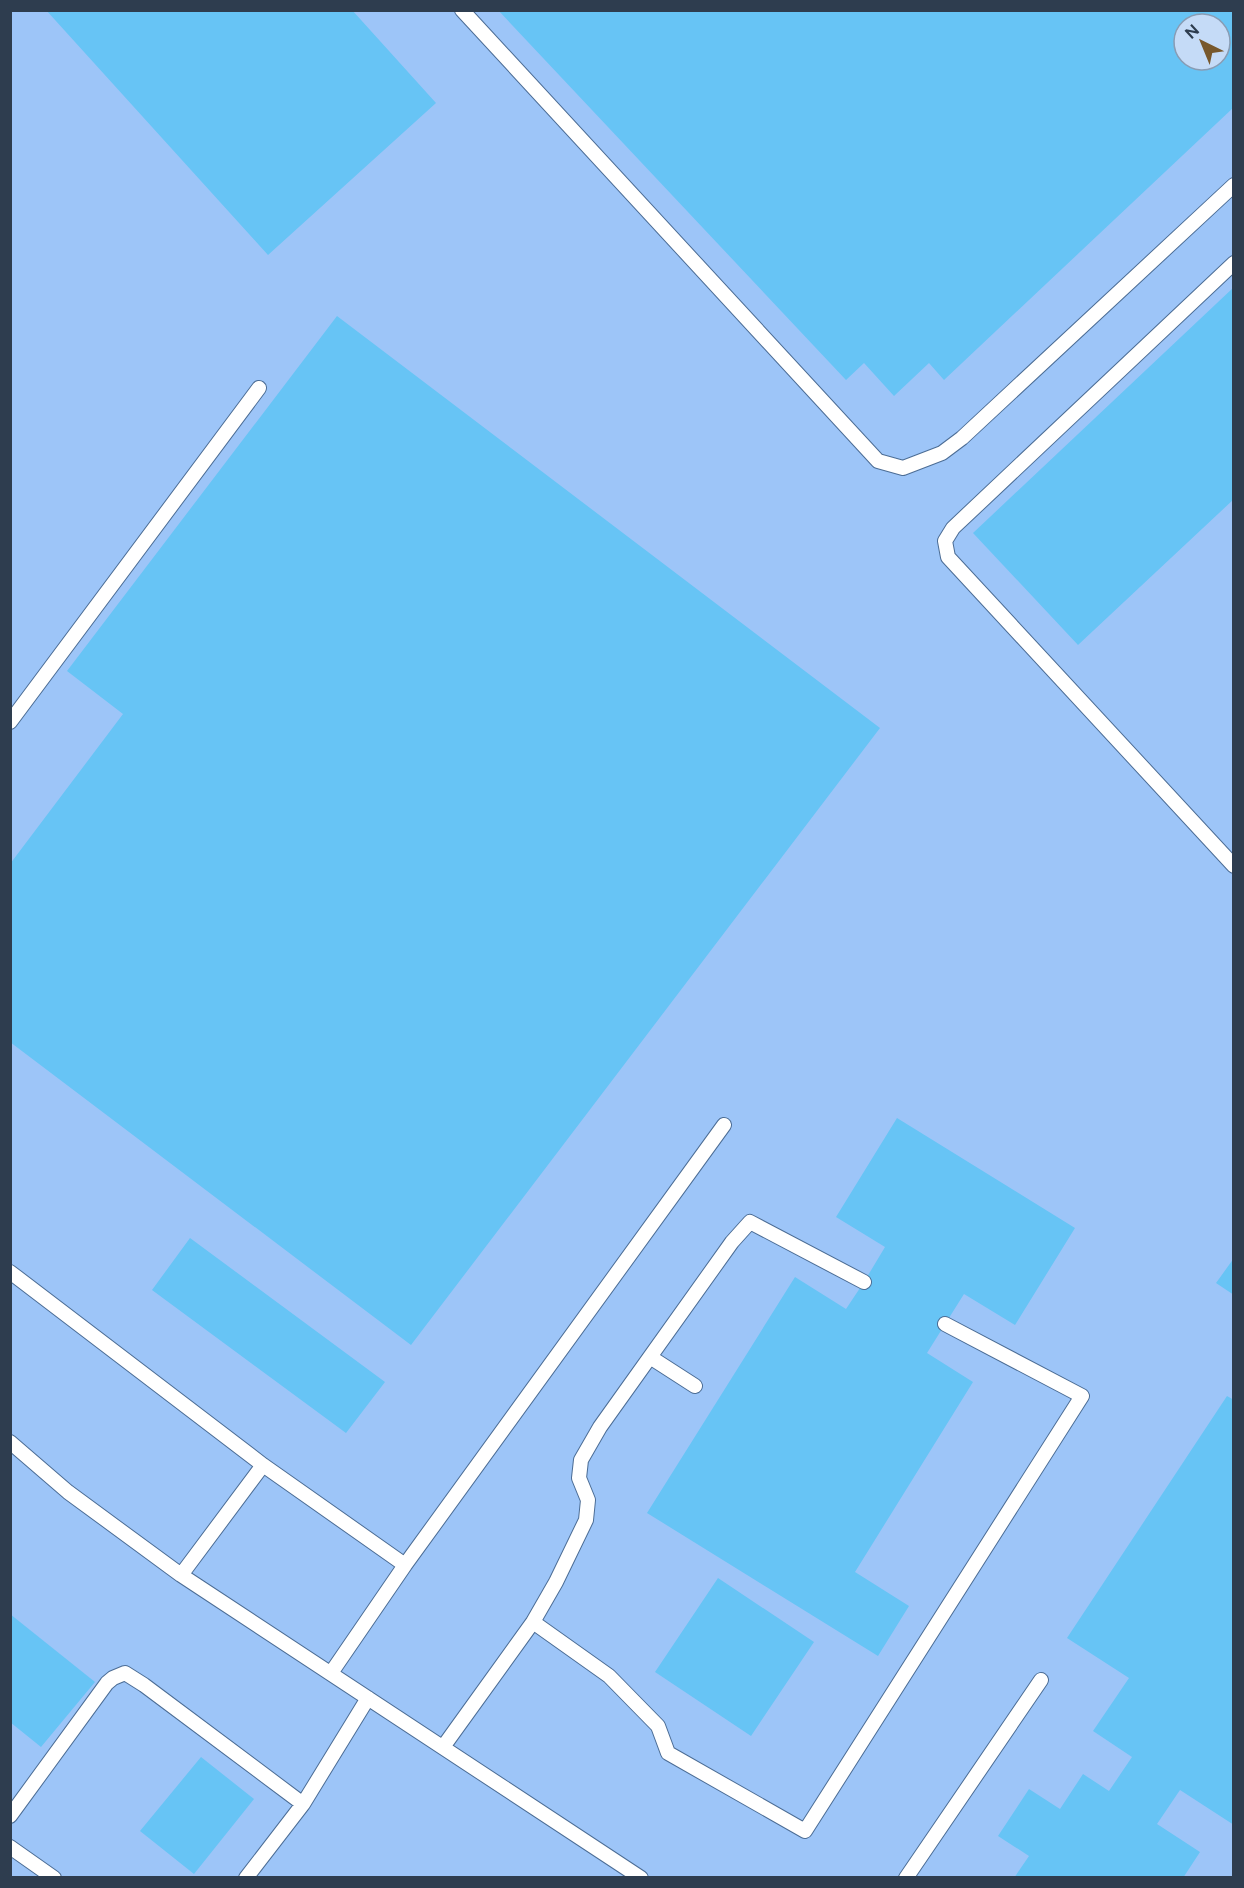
<svg xmlns="http://www.w3.org/2000/svg" width="1244" height="1888" viewBox="0 0 1244 1888" font-family="Figtree,sans-serif">
<style>
.built{fill:#9dc5f8;fill-rule:evenodd}
.building{fill:#67c4f5;fill-rule:evenodd}
.lines{fill:none;stroke-linecap:round;stroke-linejoin:round}
.service-casing{stroke:#4c6d95;stroke-width:16}
.service{stroke:#fff;stroke-width:14}
</style>
<rect width="100%" height="100%" fill="#abcffc"/>
<path class="built" d="M 11,11 L 1233,11 L 1233,1877 L 11,1878 ZM 1184,24 L 1220,24 L 1220,60 L 1184,60 Z"/>
<path class="building" d="M 46,10 L 352,10 L 436,103 L 268,255 Z
M 498,10 L 1234,10 L 1234,107 L 944,380 L 929,363 L 894,396 L 864,363 L 846,380 ZM 1184,24 L 1220,24 L 1220,60 L 1184,60 Z
M 1234,287 L 1234,499 L 1078,645 L 973,533 Z
M 337,316 L 880,728 L 411,1345 L 10,1042 L 10,864 L 123,714 L 67,671 Z
M 897,1118 L 1075,1228 L 1015,1325 L 964,1294 L 927,1353 L 973,1382 L 855,1572 L 909,1606 L 878,1656 L 647,1513 L 795,1277 L 846,1309 L 864,1282 L 885,1247 L 836,1217 Z
M 190,1238 L 385,1382 L 346,1433 L 152,1290 Z
M 1234,1258 L 1234,1295 L 1216,1283 Z
M 1227,1396 L 1234,1400 L 1234,1825 L 1180,1790 L 1157,1824 L 1200,1852 L 1183,1878 L 1014,1878 L 1029,1856 L 998,1836 L 1029,1789 L 1060,1809 L 1083,1774 L 1109,1791 L 1132,1757 L 1093,1731 L 1129,1678 L 1067,1638 Z
M 718,1578 L 814,1642 L 751,1736 L 655,1672 Z
M 10,1614 L 95,1682 L 41,1747 L 10,1722 Z
M 201,1757 L 254,1799 L 194,1874 L 140,1831 Z"/>
<g class="lines">
<defs>
<path id="service" d="M 462,10 L 878,461 L 903,468 L 942,453 L 962,438 L 1234,185
M 1234,263 L 953,528 L 945,541 L 948,557 L 1234,866
M 10,722 L 259,388
M 10,1272 L 263,1465 L 405,1565
M 650,1357 L 695,1386
M 10,1442 L 68,1492 L 181,1575 L 641,1878
M 181,1575 L 263,1465
M 533,1622 L 609,1676 L 658,1726 L 668,1753 L 805,1831 L 1082,1396 L 945,1324
M 331,1673 L 405,1565 L 724,1125
M 443,1747 L 533,1622 L 556,1582 L 586,1520 L 588,1500 L 579,1478 L 581,1460 L 600,1427 L 732,1242 L 750,1222 L 864,1282
M 10,1816 L 107,1683 L 113,1678 L 125,1673 L 144,1685 L 303,1804
M 10,1847 L 54,1878
M 246,1878 L 303,1804 L 368,1698
M 906,1878 L 1041,1680"/>
</defs>
<use href="#service" class="service-casing"/>
<use href="#service" class="service"/>
</g>
<rect width="1244" height="1888" fill="none" stroke="#2e3d4f" stroke-width="24"/>
<g transform="translate(1202 42) rotate(317)"><circle r="28" fill="#c5dbf7" stroke="#899cb4" stroke-width="1.5"/>
<path d="M0-4.5L10 22L0 15L-10 22Z" fill="#77582d"/>
<text y="-9" font-size="16" font-weight="bold" text-anchor="middle" fill="#2e3d4f">N</text>
</g>
</svg>
